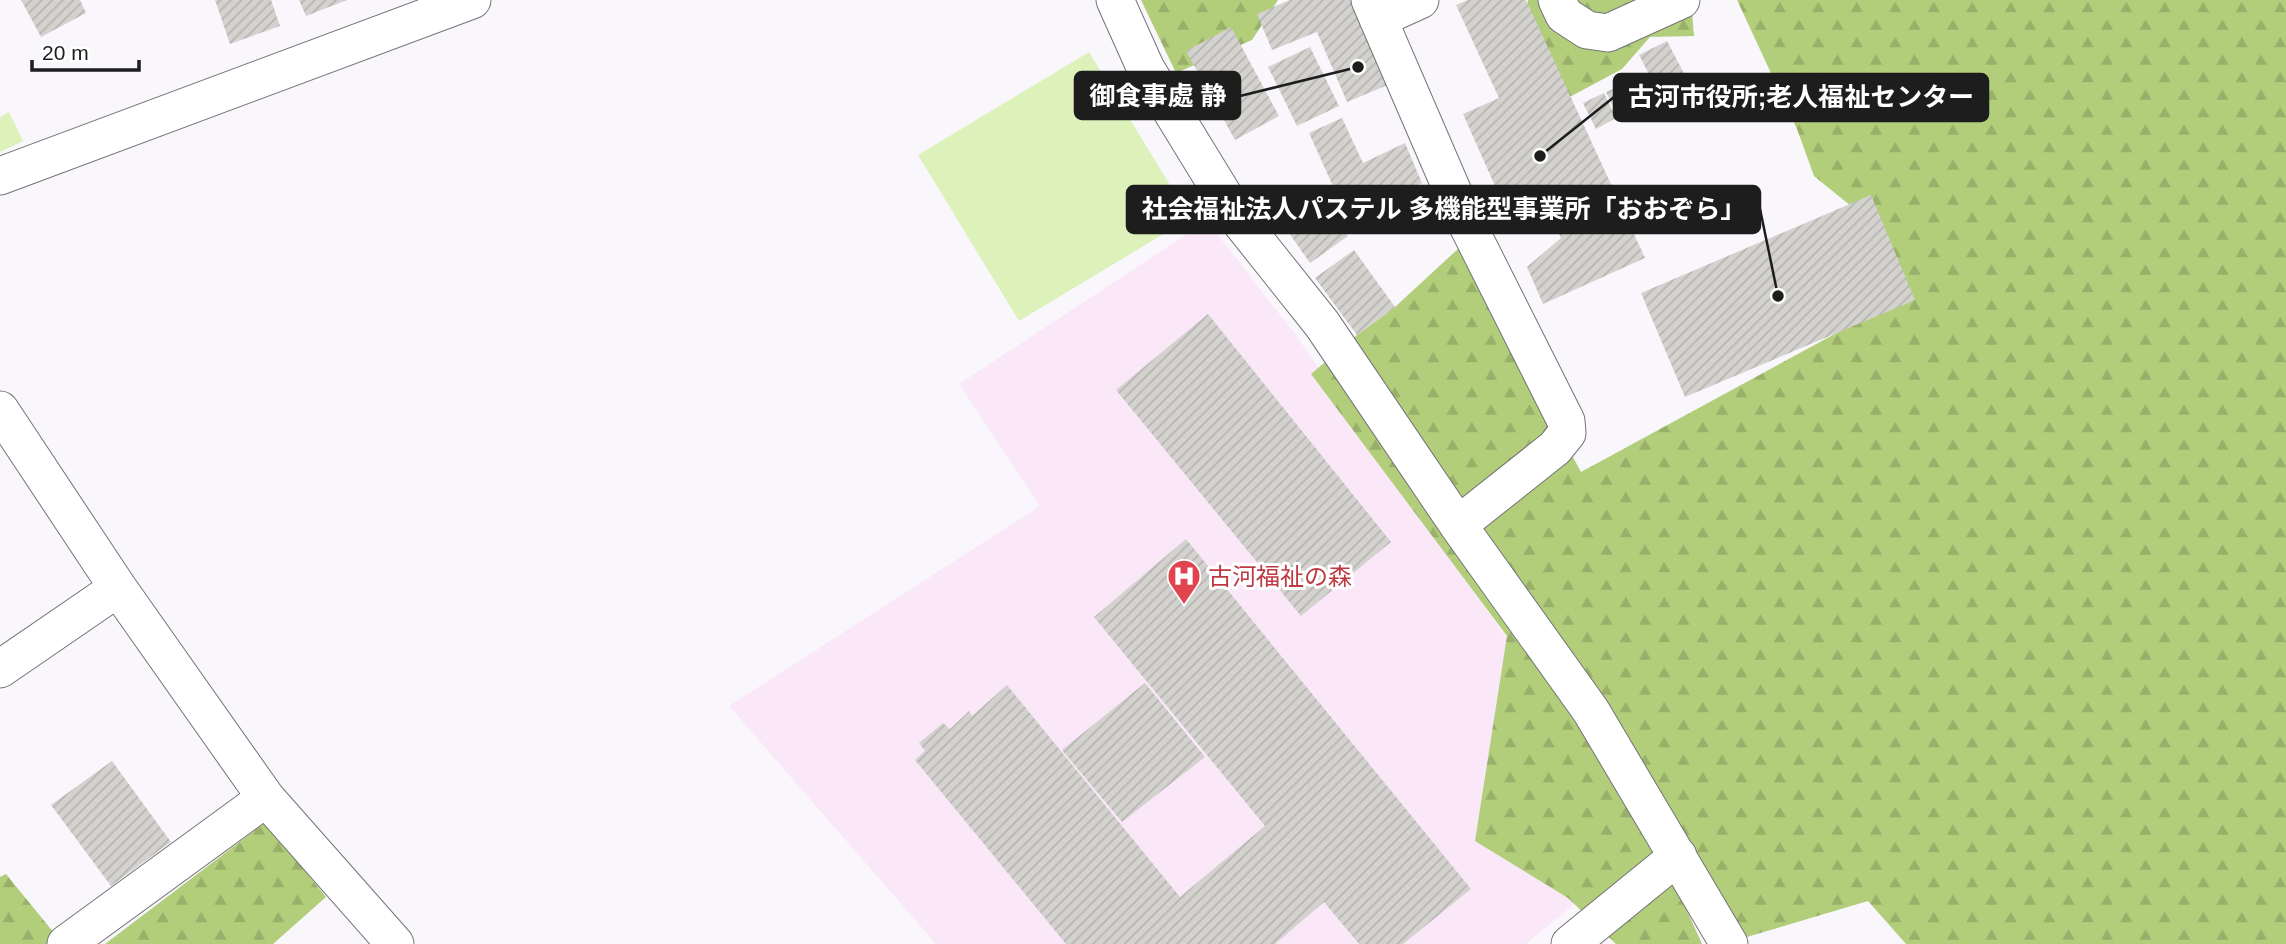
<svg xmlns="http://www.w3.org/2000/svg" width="2286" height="944" viewBox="0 0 2286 944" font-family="Helvetica,'Noto Sans JP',sans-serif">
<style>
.medical{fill:#fae8f9}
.grass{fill:#ddf1ba}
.forest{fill:url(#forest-firs)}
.building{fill:url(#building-hatch)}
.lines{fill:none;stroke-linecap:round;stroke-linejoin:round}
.minor-casing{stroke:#747376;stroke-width:39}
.minor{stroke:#fff;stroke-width:37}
.labels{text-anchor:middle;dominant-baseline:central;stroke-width:6;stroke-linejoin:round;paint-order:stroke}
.health-label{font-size:24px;fill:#be3a42;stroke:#fff;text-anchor:start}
.leader{fill:none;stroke:#1e1d1e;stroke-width:2.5}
.callout-dot{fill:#1e1d1e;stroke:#fff;stroke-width:2.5}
.callout{fill:#1e1d1e;stroke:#1e1d1e;stroke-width:2.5}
.callout-label{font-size:26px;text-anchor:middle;font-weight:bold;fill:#fff}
</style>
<defs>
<pattern id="forest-firs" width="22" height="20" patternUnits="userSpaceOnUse" patternTransform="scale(1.75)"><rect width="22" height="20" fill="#b2ce7b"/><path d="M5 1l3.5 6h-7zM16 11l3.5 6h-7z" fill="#99b06a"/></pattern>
<pattern id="building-hatch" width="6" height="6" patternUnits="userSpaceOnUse" patternTransform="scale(1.75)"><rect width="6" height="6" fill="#d4d2cf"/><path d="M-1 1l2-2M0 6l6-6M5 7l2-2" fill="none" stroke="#b6b4b1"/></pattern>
</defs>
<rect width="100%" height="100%" fill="#f9f7fb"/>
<path class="medical" d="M 1207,221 L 1295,334 L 1573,734 L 1641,849 L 1526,944 L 936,944 L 729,706 L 1040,506 L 959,384 Z"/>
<path class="grass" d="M 1089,52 L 1190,218 L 1019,321 L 918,155 Z
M 9,112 L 23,141 L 0,152 L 0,117 Z"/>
<path class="forest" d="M 1141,0 L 1278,0 L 1252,40 L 1176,73 Z
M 1528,0 L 1691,0 L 1694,36 L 1650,37 L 1622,69 L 1534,116 L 1524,28 Z
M 1737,0 L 2286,0 L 2286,944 L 1906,944 L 1868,901 L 1740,939 L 1672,877 L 1702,944 L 1616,944 L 1568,898 L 1475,841 L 1507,636 L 1311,374 L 1357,335 L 1395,307 L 1460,247 L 1581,472 L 1855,323 L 1878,228 L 1814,176 L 1797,129 Z
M 266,822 L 326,897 L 273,944 L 105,944 Z
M 6,874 L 63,944 L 0,944 L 0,877 Z"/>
<path class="building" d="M 21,0 L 80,0 L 86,13 L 41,37 Z
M 215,0 L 271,0 L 280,26 L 230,44 Z
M 299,0 L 347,0 L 306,16 Z
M 1290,0 L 1355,0 L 1390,84 L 1347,102 L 1317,32 L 1272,50 L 1257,14 Z
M 1468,0 L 1526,0 L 1645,258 L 1543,304 L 1527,267 L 1561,238 L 1543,199 L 1508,215 L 1463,114 L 1499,98 L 1456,5 Z
M 1231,27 L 1279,116 L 1235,140 L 1186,51 Z
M 1667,41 L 1699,102 L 1671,117 L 1639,55 Z
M 1310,47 L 1339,106 L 1297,126 L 1268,67 Z
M 1638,77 L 1651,103 L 1619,119 L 1606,92 Z
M 1604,93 L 1616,118 L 1596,129 L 1583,103 Z
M 1342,118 L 1363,163 L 1405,143 L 1422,183 L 1347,217 L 1309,133 Z
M 1871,195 L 1915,300 L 1685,397 L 1641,293 Z
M 1327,206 L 1348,236 L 1310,263 L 1289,233 Z
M 1354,250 L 1395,307 L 1357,335 L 1315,278 Z
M 1208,314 L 1391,542 L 1301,616 L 1116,390 Z
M 1186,539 L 1471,889 L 1403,944 L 1359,944 L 1324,902 L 1275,944 L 1066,944 L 915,760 L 925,751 L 919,743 L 943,723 L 950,729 L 969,711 L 972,716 L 1007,685 L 1180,897 L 1265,826 L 1094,617 Z
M 1145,683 L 1205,757 L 1122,822 L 1062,750 Z
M 112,761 L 171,842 L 111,886 L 51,805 Z"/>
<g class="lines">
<defs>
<path id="minor" d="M 1115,0 L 1146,69 L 1236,216 L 1322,324 L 1458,525 L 1591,711 L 1729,944
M 1370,0 L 1465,220 L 1566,421 L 1567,433 L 1555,448 L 1458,525
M 1557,0 L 1564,15 L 1587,30 L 1608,33 L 1681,0
M 1378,19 L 1420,0
M 0,176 L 472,0
M 0,410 L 118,588 L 266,798 L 395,944
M 0,669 L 118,588
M 66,944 L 266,798
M 1570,944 L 1678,856"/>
</defs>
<use href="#minor" class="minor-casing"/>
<use href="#minor" class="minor"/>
</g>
<defs>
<symbol id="hospital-pin" viewBox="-11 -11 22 30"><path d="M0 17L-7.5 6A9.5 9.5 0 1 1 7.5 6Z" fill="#e0444e" stroke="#fff"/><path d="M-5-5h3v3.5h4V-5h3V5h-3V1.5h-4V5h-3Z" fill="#fff"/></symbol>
</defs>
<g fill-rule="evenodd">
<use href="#hospital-pin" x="1165" y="557" width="38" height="52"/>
</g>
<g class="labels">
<g class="health-label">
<text x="1208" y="576">古河福祉の森</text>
</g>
</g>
<path class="leader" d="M1358 67L1240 96M1540 156L1614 97M1778 296L1760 209"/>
<g class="callout-dot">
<circle cx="1358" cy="67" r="7"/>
<circle cx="1540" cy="156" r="7"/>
<circle cx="1778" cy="296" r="7"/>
</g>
<g class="callout">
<rect x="1075" y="72" width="165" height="47" rx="7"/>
<rect x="1614" y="74" width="374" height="47" rx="7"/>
<rect x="1127" y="186" width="633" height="47" rx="7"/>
</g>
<g class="callout-label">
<text x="1158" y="105">御食事處 静</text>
<text x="1801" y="106">古河市役所;老人福祉センター</text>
<text x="1444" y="218">社会福祉法人パステル 多機能型事業所「おおぞら」</text>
</g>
<path d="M32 60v10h107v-10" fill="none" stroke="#1e1d1e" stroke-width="3.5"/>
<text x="42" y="60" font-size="21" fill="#1e1d1e" stroke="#ffffff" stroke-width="5" paint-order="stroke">20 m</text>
</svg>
